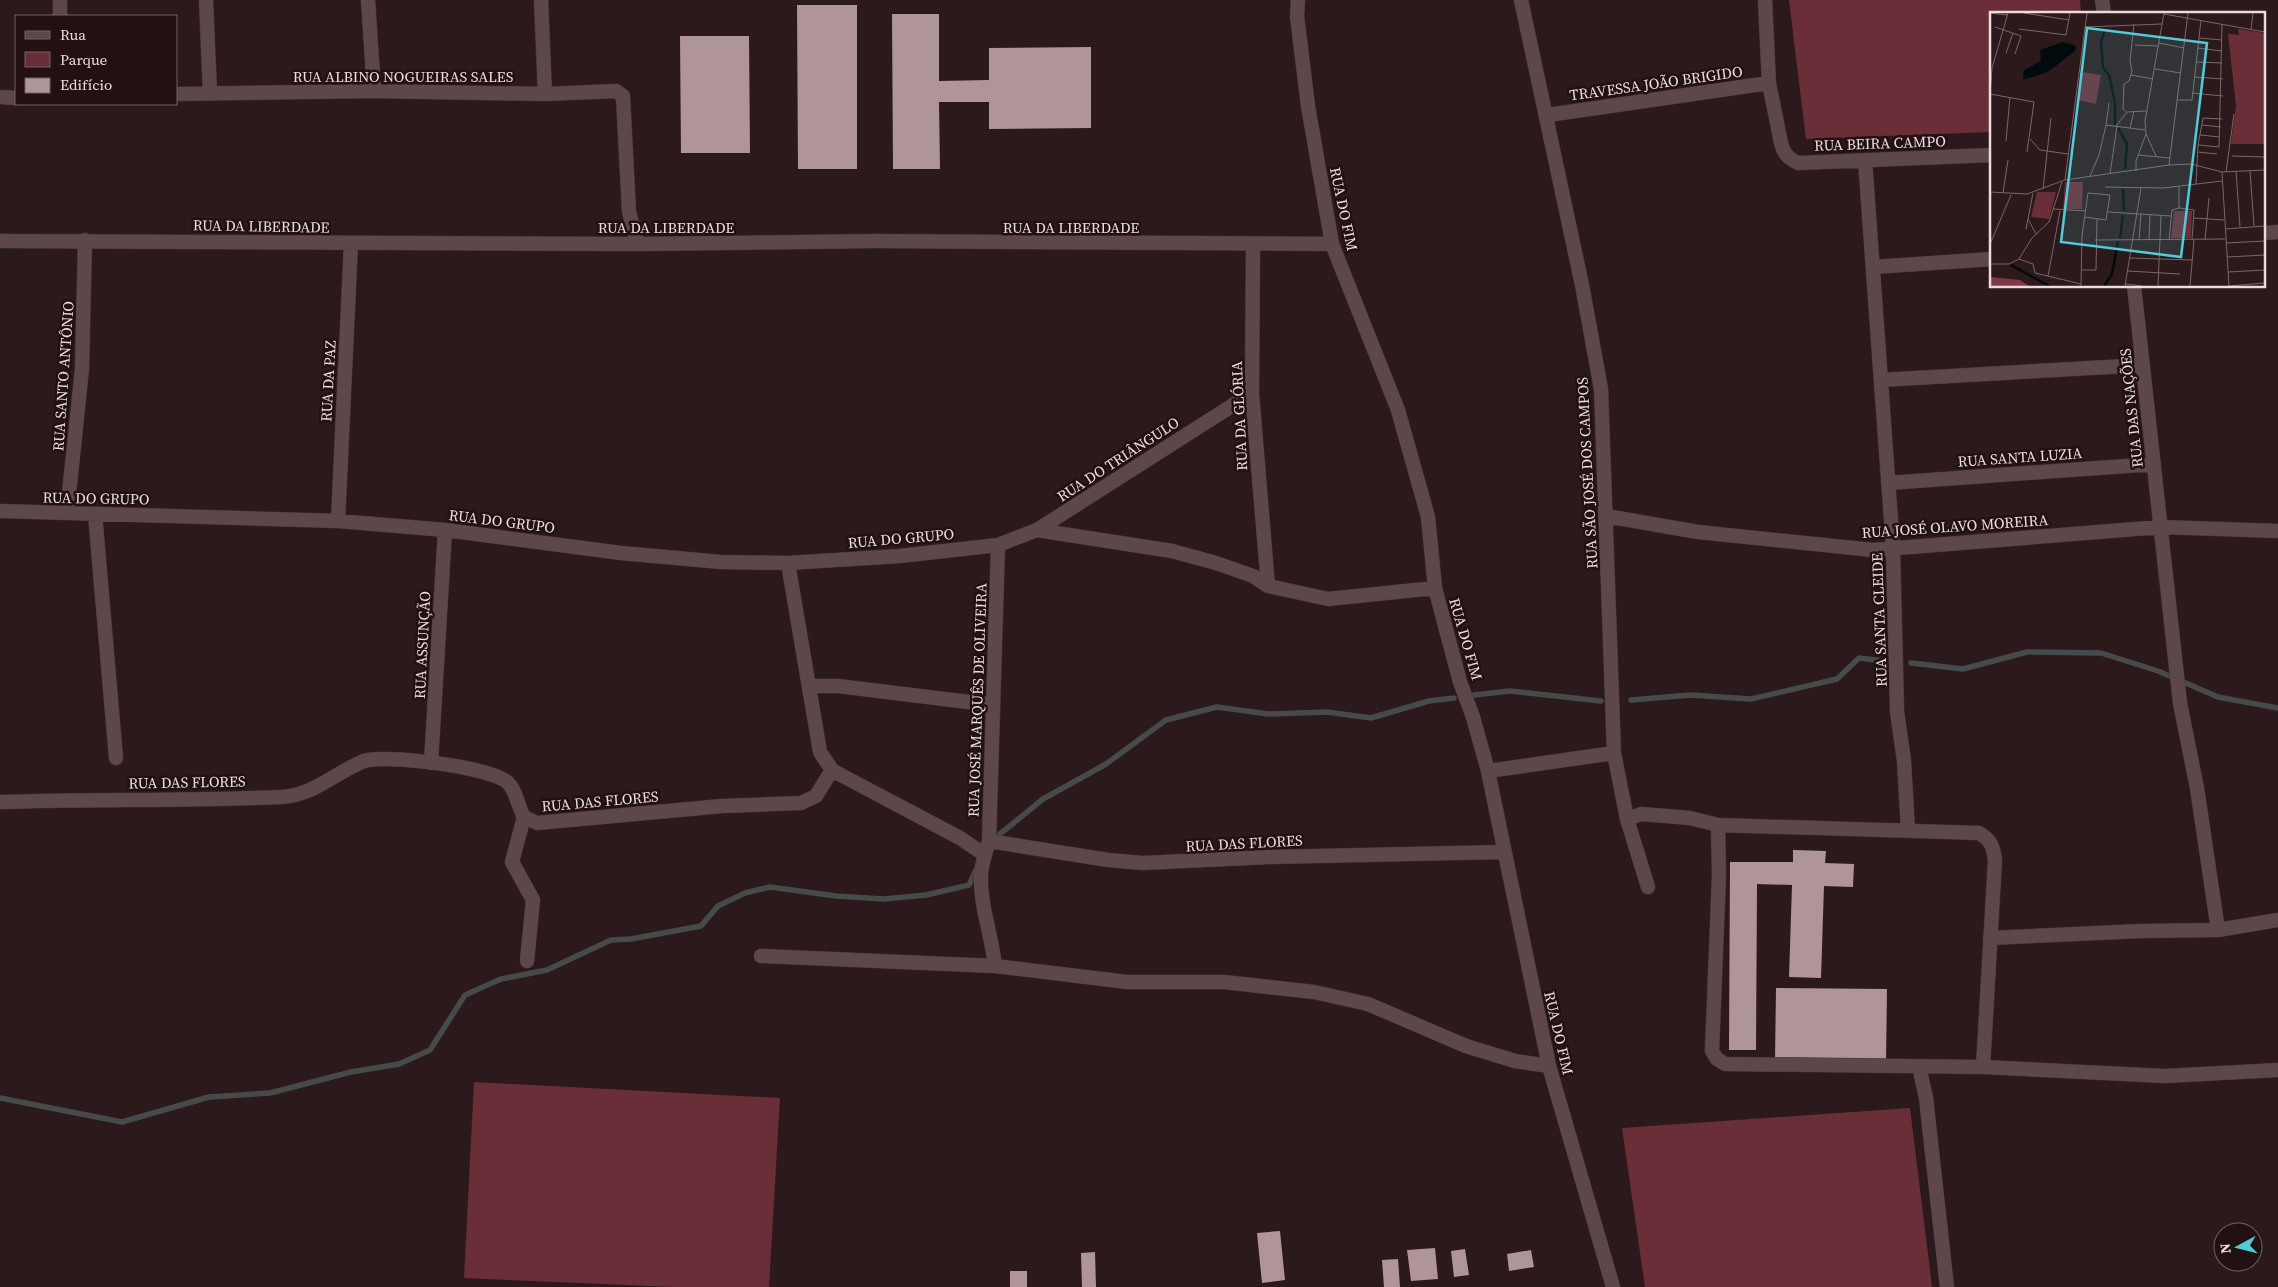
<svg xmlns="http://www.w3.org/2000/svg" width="2278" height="1287" viewBox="0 0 2278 1287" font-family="'Source Serif 4',serif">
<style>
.green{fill:#6a2e38}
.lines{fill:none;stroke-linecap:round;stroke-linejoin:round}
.stream{stroke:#474a4b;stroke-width:5.5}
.building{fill:#af9598}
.minor-casing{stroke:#433435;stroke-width:15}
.minor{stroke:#5e4749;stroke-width:14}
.labels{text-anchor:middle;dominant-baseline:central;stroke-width:5;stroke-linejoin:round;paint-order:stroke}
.street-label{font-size:15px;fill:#eadcdd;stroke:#221012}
.inset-river{fill:none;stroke:#010b0d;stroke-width:2.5}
.inset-road{fill:none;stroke:#786769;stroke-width:1}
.view{fill:#52cbd9;fill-opacity:0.15;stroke:#52cbd9;stroke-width:2.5}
.inset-edge{fill:none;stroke:#eadcdd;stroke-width:2.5}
</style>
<rect width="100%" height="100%" fill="#2c191b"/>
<path class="green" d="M 1789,0 L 2080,0 L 2081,14 L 1992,14 L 1992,132 L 1806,139 Z
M 474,1082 L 780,1098 L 769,1287 L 673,1287 L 464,1278 Z
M 1910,1108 L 1932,1287 L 1645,1287 L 1622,1128 Z"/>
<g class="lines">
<path class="stream" d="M 1911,663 L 1963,669 L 2027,652 L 2101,653 L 2158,671 L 2218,697 L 2278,708
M 1474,695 L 1510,691 L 1601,701
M 1631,700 L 1690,695 L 1751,699 L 1837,679 L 1859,658 L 1884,661
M 1000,834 L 1043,799 L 1106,764 L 1166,720 L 1217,707 L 1268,714 L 1327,712 L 1371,718 L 1429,701 L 1454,698
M 0,1098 L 122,1122 L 209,1097 L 270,1093 L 351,1072 L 399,1064 L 430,1050 L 465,995 L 501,979 L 547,970 L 611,940 L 631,939 L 701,926 L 718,906 L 745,893 L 770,887 L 836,896 L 884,899 L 926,895 L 969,885 L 976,870"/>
</g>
<path class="building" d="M 797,5 L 857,5 L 857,169 L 798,169 Z
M 892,14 L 939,14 L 939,81 L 989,80 L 989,48 L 1091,47 L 1091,128 L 989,129 L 989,102 L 939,102 L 940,169 L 893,169 Z
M 680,36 L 749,36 L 750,153 L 681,153 Z
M 1793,850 L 1826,851 L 1825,863 L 1854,864 L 1853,887 L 1824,886 L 1821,978 L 1789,977 L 1792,885 L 1757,884 L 1756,1050 L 1729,1050 L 1730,862 L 1793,862 Z
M 1776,988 L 1887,989 L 1886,1061 L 1775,1060 Z
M 1280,1231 L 1285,1280 L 1262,1283 L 1257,1233 Z
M 1435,1248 L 1438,1279 L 1411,1281 L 1407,1250 Z
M 1465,1249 L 1469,1275 L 1454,1277 L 1451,1251 Z
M 1531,1250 L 1534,1267 L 1509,1271 L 1507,1254 Z
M 1095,1252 L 1096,1287 L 1082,1287 L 1081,1253 Z
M 1398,1259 L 1400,1287 L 1384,1287 L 1382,1260 Z
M 1010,1271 L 1027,1271 L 1027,1287 L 1010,1287 Z"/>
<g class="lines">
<defs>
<path id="minor" d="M 206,0 L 210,93
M 368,0 L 374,91
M 541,0 L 545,94
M 1298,0 L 1297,16 L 1308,106 L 1332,244 L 1398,410 L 1428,517 L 1435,588 L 1460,682 L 1473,717 L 1488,771 L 1549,1066 L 1613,1287
M 1521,0 L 1582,285 L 1601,389 L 1614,753 L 1627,819 L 1648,887
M 1765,0 L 1769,83 L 1781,143 C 1784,154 1788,158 1798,163 L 1992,155
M 2102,0 L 2104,14
M 60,16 L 60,0
M 176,94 L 374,91 L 545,94 L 616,91 L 623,96 L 629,212 L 638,244
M 0,97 L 16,98
M 1548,115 L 1769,83
M 1865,160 L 1893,548 L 1897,711 L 1904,761 L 1908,830
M 2264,233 L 2278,232
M 0,241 L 638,244 L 876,241 L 1332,244
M 1253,244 L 1252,393 L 1268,586
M 1873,267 L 1992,259
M 2134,286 L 2180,703 L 2197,788 L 2218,930
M 1881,380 L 2143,365
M 1888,483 L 2154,464
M 0,511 L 338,521 L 445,530 L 621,553 L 721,562 L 788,563 L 900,556 L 998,545 L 1037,530 L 1252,393
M 67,513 L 82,369 L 85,240
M 95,514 L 116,758
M 1606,516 L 1698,532 L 1873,550 L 2161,527 L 2278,531
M 338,521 L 351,243
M 1037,530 L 1172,551 L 1216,563 L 1253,576 L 1268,586 L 1328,599 L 1435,588
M 998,545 L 989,841 C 986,852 981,864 981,876 C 980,906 992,936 995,966 L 1127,982 L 1224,982 L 1314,992 L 1368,1004 L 1466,1046 L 1515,1061 L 1549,1066
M 788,563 L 820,752 L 832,770 L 841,775 L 960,838 L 985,855
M 809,686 L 838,686 L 993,705
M 431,763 L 445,530
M 1488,771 L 1614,753
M 0,802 C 94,799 187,801 281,797 C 313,796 336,772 364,761 C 386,754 492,767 508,783 C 516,790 518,807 524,817 L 537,823 L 722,806 L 801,803 L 816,796 L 832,770
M 524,817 L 512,862 L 533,900 L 527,961
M 1627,819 L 1641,814 L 1690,818 L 1718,825
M 989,841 L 1108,860 L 1143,863 L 1269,857 L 1503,852
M 1990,938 L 2141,931 L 2218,930 L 2278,920
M 761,956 L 995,966
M 1919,1066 L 1926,1098 L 1947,1287
M 1983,1067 L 1995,860 C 1993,846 1991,840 1979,833 L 1718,825 L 1719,875 L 1712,1051 L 1717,1059 L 1725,1064 L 1983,1067 L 2165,1076 L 2278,1070"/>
</defs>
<use href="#minor" class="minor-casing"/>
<use href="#minor" class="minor"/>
</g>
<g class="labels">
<g class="street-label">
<text x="403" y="76">RUA ALBINO NOGUEIRAS SALES</text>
<text transform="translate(1656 83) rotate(-8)">TRAVESSA JOÃO BRIGIDO</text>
<text transform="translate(1880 143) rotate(-2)">RUA BEIRA CAMPO</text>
<text transform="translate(1344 209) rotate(78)">RUA DO FIM</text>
<text transform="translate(261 226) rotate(1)">RUA DA LIBERDADE</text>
<text x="666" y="227">RUA DA LIBERDADE</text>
<text x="1071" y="227">RUA DA LIBERDADE</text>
<text transform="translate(63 376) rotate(-86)">RUA SANTO ANTÔNIO</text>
<text transform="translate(328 381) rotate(-87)">RUA DA PAZ</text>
<text transform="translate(2131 408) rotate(-96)">RUA DAS NAÇÕES</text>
<text transform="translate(1239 416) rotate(-93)">RUA DA GLÓRIA</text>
<text transform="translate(2020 457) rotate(-4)">RUA SANTA LUZIA</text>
<text transform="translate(1118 459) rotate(-33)">RUA DO TRIÂNGULO</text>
<text transform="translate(1587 473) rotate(-93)">RUA SÃO JOSÉ DOS CAMPOS</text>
<text transform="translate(96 498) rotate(1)">RUA DO GRUPO</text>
<text transform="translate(502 521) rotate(7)">RUA DO GRUPO</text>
<text transform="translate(1955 526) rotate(-4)">RUA JOSÉ OLAVO MOREIRA</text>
<text transform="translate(901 538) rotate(-5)">RUA DO GRUPO</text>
<text transform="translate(1879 620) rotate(-92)">RUA SANTA CLEIDE</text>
<text transform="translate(1466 639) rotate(74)">RUA DO FIM</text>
<text transform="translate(422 645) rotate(-87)">RUA ASSUNÇÃO</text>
<text transform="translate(977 700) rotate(-88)">RUA JOSÉ MARQUÊS DE OLIVEIRA</text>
<text transform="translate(187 782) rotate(-1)">RUA DAS FLORES</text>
<text transform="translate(600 801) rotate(-5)">RUA DAS FLORES</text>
<text transform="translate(1244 843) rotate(-3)">RUA DAS FLORES</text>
<text transform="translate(1559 1033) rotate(77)">RUA DO FIM</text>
</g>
</g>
<g transform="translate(1990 12)">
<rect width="275" height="275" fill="#2c191b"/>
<path d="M 248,17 L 275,21 L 275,132 L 241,132 L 246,94 L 238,22 L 249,23 ZM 92,60 L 111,63 L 106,92 L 88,88 ZM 75,170 L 93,170 L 92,197 L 73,197 ZM 47,180 L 66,180 L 59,207 L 41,205 ZM 184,199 L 202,199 L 201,226 L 181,226 Z" fill="#6a2e38"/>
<path d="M 0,265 L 30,268 L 39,274 L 0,274 Z" fill="#833845"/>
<path d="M 73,30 L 86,34 L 85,39 L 58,60 L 33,68 L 34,58 L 51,49 L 50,38 Z" fill="#010b0d"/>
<path class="inset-river" d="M 115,17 L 111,30 L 113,56 L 119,63 L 125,91 L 125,113M 128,116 L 137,132 L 135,157M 133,177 L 134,199M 130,226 L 133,203M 21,253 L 59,274M 114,274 L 122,262 L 128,229"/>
<path class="inset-road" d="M 0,1 L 18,3M 34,1 L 79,8M 174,2 L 275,20M 5,15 L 31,24 L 25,42M 95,15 L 172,12M 29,17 L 76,23 L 80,1M 261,17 L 263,1M 209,26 L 232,28M 169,31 L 194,36M 145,33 L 168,34M 208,36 L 232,39M 16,41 L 23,21M 206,50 L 232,51M 165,57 L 191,61M 141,63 L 163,67M 205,65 L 233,67M 202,81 L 233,84M 0,82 L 44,90 L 37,140M 0,83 L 2,56 L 18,1M 187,88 L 202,88 L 211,8M 136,100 L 133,97 L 134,72 L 139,69 L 142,59 L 140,49 L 144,12M 116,113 L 119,91M 212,113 L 231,115M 126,114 L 137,100 L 156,99M 140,116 L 144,99M 210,123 L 230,125M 40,127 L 50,138 L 78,142M 16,129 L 20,85M 208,133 L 213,106 L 232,107M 208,140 L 227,142M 148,143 L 180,146M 166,144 L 156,122 L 155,109 L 174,1M 242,144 L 275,145M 179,153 L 198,1M 146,159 L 146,149 L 156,122M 246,159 L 250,215M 260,159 L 264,214M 232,160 L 239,274M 236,160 L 244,102M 120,162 L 127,114M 100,164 L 109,143 L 116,113 L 155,118M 75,168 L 97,1M 206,172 L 208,133 L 229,135 L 232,12M 115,175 L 173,176 L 232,169M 189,175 L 189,196M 53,177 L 61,106M 0,180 L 37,182 L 75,168 L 179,153 L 201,152 L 232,160 L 275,158M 13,181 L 18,148M 63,197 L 96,199M 118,200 L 181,204M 204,206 L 234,208M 38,207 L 46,222M 36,217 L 43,181M 235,217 L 275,214M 105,228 L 235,227M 149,228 L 151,202M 159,228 L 160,203M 179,228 L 182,198 L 189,196 L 204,198 L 202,228M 215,228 L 219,186M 236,231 L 275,229M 0,232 L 21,183M 237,245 L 275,243M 140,246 L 202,248M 29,247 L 43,252 L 45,261 L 91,272M 0,252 L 19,252 L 29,247 L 42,226 L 59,210 L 72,170M 91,258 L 106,258 L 107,207M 138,259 L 190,262M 238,260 L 275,258M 58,264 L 70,199M 136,272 L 152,274M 91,274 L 92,224 L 98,181 L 120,183 L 116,208 L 95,205M 135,274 L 151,176M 168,274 L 171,204M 200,274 L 204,228M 239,274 L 275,271"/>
<path class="view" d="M 97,16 L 217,31 L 191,245 L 71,230 Z"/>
<rect width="275" height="275" class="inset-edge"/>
</g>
<rect x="15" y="15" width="162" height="90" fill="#221012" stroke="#726263"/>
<rect x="25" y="31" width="25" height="8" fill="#5e4749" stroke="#726263"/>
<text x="60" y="40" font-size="15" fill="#eadcdd">Rua</text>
<rect x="25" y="52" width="25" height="15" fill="#6a2e38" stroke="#726263"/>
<text x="60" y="65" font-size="15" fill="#eadcdd">Parque</text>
<rect x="25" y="78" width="25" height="15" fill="#af9598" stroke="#726263"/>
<text x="60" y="90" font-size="15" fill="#eadcdd">Edifício</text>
<g transform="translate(2238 1247) rotate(263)"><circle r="24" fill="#221012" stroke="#726263"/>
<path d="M0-4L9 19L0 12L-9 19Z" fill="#52cbd9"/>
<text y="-8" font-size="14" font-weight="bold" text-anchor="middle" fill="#eadcdd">N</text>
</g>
</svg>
